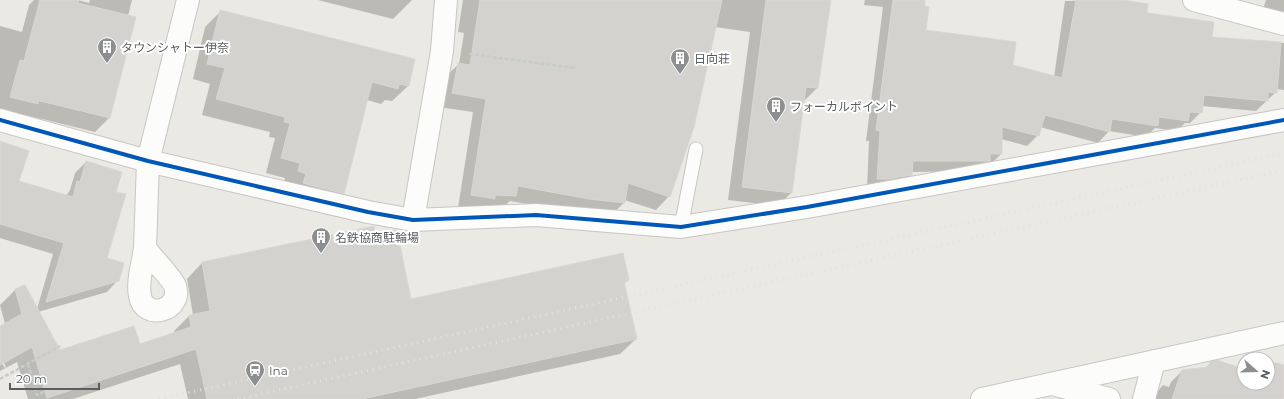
<svg xmlns="http://www.w3.org/2000/svg" width="1284" height="399" viewBox="0 0 1284 399" font-family="Montserrat,'Noto Sans JP',sans-serif">
<style>
.shadow{fill:#0003}
.building{fill:#d3d2ce;stroke:#dad7d2}
.lines{fill:none;stroke-linecap:round;stroke-linejoin:round}
.lane-casing{stroke:#c6c6c4;stroke-width:15}
.street-casing{stroke:#c6c6c4;stroke-width:24}
.path{stroke:#c6ccc9;stroke-width:2.5;stroke-dasharray:4 2;stroke-linecap:butt}
.lane{stroke:#fcfcfb;stroke-width:13}
.street{stroke:#fcfcfb;stroke-width:22}
.rail{stroke:#e2e2e1;stroke-width:3;stroke-dasharray:1 5;stroke-linecap:butt}
.cycleway-casing{stroke:#fff;stroke-width:6}
.cycleway{stroke:#0057b8;stroke-width:4}
.labels{text-anchor:middle;dominant-baseline:central;stroke-width:4;stroke-linejoin:round;paint-order:stroke}
.poi-label{font-size:12px;fill:#595d62;stroke:#fff;text-anchor:start}
</style>
<rect width="100%" height="100%" fill="#eae9e3"/>
<path class="shadow" d="M 34,0 L 78,0 L 89,3 L 90,0 L 132,0 L 128,16 L 134,18 L 109,118 L 95,132 L 26,115 L 23,118 L 0,111 L 0,26 L 22,32 L 29,5 Z
M 318,0 L 412,0 L 393,19 Z
M 463,0 L 830,0 L 817,88 L 803,102 L 791,193 L 778,206 L 728,200 L 750,32 L 715,27 L 669,196 L 656,210 L 624,200 L 624,203 L 610,216 L 575,212 L 510,201 L 501,209 L 458,208 L 473,112 L 439,107 L 444,78 L 459,64 L 464,33 L 458,32 Z
M 865,0 L 924,0 L 924,31 L 1012,66 L 1054,77 L 1065,1 L 1117,0 L 1146,14 L 1211,38 L 1284,43 L 1284,90 L 1276,89 L 1276,92 L 1256,111 L 1202,106 L 1201,112 L 1190,123 L 1185,123 L 1177,131 L 1155,128 L 1146,137 L 1109,131 L 1098,143 L 1040,127 L 1038,135 L 1027,146 L 1001,139 L 1001,154 L 990,165 L 978,171 L 911,172 L 911,175 L 900,186 L 867,189 L 869,141 L 866,141 L 883,7 L 864,5 Z
M 1266,0 L 1284,0 L 1284,17 L 1263,9 Z
M 221,11 L 408,86 L 392,101 L 385,100 L 381,104 L 367,100 L 343,193 L 328,209 L 283,187 L 285,178 L 266,173 L 275,138 L 269,137 L 270,132 L 202,115 L 210,84 L 193,79 L 205,27 Z
M 0,142 L 18,182 L 66,196 L 70,190 L 75,173 L 86,162 L 115,192 L 106,258 L 118,280 L 107,292 L 38,312 L 60,351 L 139,345 L 174,334 L 174,331 L 189,316 L 193,315 L 187,279 L 202,263 L 374,235 L 410,300 L 628,280 L 624,284 L 636,339 L 620,354 L 415,399 L 188,399 L 180,364 L 73,399 L 28,399 L 17,362 L 0,371 L 0,360 L 5,368 L 6,367 L 0,355 L 0,327 L 5,324 L 0,305 L 15,290 L 37,309 L 53,254 L 0,238 Z
M 1268,362 L 1284,367 L 1284,399 L 1151,399 L 1163,385 L 1169,387 L 1171,382 L 1182,371 L 1205,369 L 1210,363 L 1240,369 L 1244,365 L 1244,383 L 1268,383 Z"/>
<path class="building" d="M 40,0 L 79,0 L 78,3 L 136,17 L 110,118 L 53,104 L 39,101 L 38,104 L 10,97 L 20,60 L 24,61 Z
M 480,0 L 722,0 L 694,127 L 670,197 L 628,183 L 625,203 L 589,199 L 518,186 L 516,196 L 495,195 L 495,199 L 471,195 L 486,99 L 452,93 L 458,63 L 470,65 Z
M 766,0 L 831,0 L 818,88 L 806,87 L 792,193 L 742,187 Z
M 893,0 L 925,0 L 925,6 L 929,7 L 926,30 L 1016,42 L 1013,65 L 1062,78 L 1076,0 L 1123,0 L 1148,4 L 1147,13 L 1214,22 L 1212,37 L 1281,42 L 1277,93 L 1268,92 L 1268,101 L 1204,95 L 1202,113 L 1190,112 L 1188,121 L 1159,117 L 1158,126 L 1112,119 L 1110,132 L 1045,115 L 1039,136 L 1002,127 L 1002,154 L 990,154 L 990,161 L 913,161 L 912,175 L 889,179 L 877,179 L 880,131 L 876,130 Z
M 220,10 L 415,59 L 409,86 L 399,84 L 398,89 L 372,82 L 344,194 L 303,183 L 306,174 L 298,171 L 300,163 L 281,158 L 290,123 L 284,122 L 285,117 L 216,99 L 225,68 L 207,64 Z
M 0,141 L 29,151 L 19,181 L 73,197 L 77,181 L 80,182 L 86,161 L 122,172 L 116,192 L 126,194 L 107,258 L 124,263 L 119,281 L 46,302 L 64,243 L 0,224 Z
M 374,226 L 375,234 L 397,230 L 411,299 L 623,253 L 629,280 L 624,282 L 637,339 L 362,399 L 207,399 L 196,349 L 47,398 L 32,347 L 0,365 L 0,326 L 22,314 L 15,289 L 25,285 L 60,350 L 134,326 L 140,344 L 191,327 L 189,315 L 210,311 L 202,262 Z
M 1217,360 L 1244,369 L 1244,383 L 1268,383 L 1268,361 L 1284,365 L 1284,399 L 1172,399 L 1182,370 L 1208,367 L 1210,362 Z"/>
<g class="lines">
<defs>
<path id="lane" d="M 681,227 L 696,149"/>
<path id="street" d="M 1194,0 L 1284,24
M 0,120 L 148,161 L 368,212 L 413,220 L 536,215 L 681,227 L 807,207 L 1284,120
M 413,220 L 442,51 L 446,0
M 145,248 C 143,263 137,281 140,296 C 144,321 183,311 175,286 C 172,278 151,257 145,248 L 148,161 L 188,0
M 1056,385 L 1109,399
M 982,399 L 1284,333
M 1144,399 L 1154,361"/>
</defs>
<use href="#lane" class="lane-casing"/>
<use href="#street" class="street-casing"/>
<path class="path" d="M 469,54 L 575,68
M 28,364 L 37,395 L 46,391
M 0,379 L 60,346"/>
<use href="#lane" class="lane"/>
<use href="#street" class="street"/>
<path class="rail" d="M 159,399 L 1284,153
M 238,399 L 1284,170"/>
<defs>
<path id="cycleway" d="M 0,120 L 148,161 L 368,212 L 413,220 L 536,215 L 681,227 L 807,207 L 1284,120"/>
</defs>
<use href="#cycleway" class="cycleway-casing"/>
<use href="#cycleway" class="cycleway"/>
</g>
<defs>
<symbol id="building-pin" viewBox="-11 -11 22 30"><path d="M0 17L-7.5 6A9.5 9.5 0 1 1 7.5 6Z" fill="#8c8e8f" stroke="#fff"/><path d="M-4-6H4V6H1V3H-1V6H-4ZM-2.5-4.3h1.7v1.8h-1.7ZM.8-4.3h1.7v1.8H.8ZM-2.5-1h1.7V.8h-1.7ZM.8-1h1.7V.8H.8Z" fill="#fff"/></symbol>
<symbol id="station-pin" viewBox="-11 -11 22 30"><path d="M0 17L-7.5 6A9.5 9.5 0 1 1 7.5 6Z" fill="#8c8e8f" stroke="#fff"/><path d="M-3-6H3Q5-6 5-4V2Q5 4 3 4L4.5 6H3L1.5 4h-3L-3 6H-4.5L-3 4Q-5 4-5 2V-4Q-5-6-3-6ZM-3.5-4v3h7v-3ZM-3.5 1v1.5H-2V1ZM2 1v1.5H3.5V1Z" fill="#fff"/></symbol>
</defs>
<g fill-rule="evenodd">
<use href="#building-pin" x="96" y="36" width="22" height="30"/>
<use href="#building-pin" x="669" y="47" width="22" height="30"/>
<use href="#building-pin" x="765" y="95" width="22" height="30"/>
<use href="#building-pin" x="310" y="226" width="22" height="30"/>
<use href="#station-pin" x="244" y="359" width="22" height="30"/>
</g>
<g class="labels">
<g class="poi-label">
<text x="121" y="47">タウンシャトー伊奈</text>
<text x="694" y="58">日向荘</text>
<text x="790" y="106">フォーカルポイント</text>
<text x="335" y="237">名鉄協商駐輪場</text>
<text x="269" y="370">Ina</text>
</g>
</g>
<g transform="translate(1256 371) rotate(110)"><circle r="19" fill="#ffffff" stroke="#bdbec0"/>
<path d="M0-3L7 15L0 10L-7 15Z" fill="#8c8e8f"/>
<text y="-6" font-size="11" font-weight="bold" text-anchor="middle" fill="#595d62">N</text>
</g>
<path d="M10 383v6h89v-6" fill="none" stroke="#595d62" stroke-width="2"/>
<text x="16" y="383" font-size="12" fill="#595d62" stroke="#ffffff" stroke-width="3" paint-order="stroke">20 m</text>
</svg>
